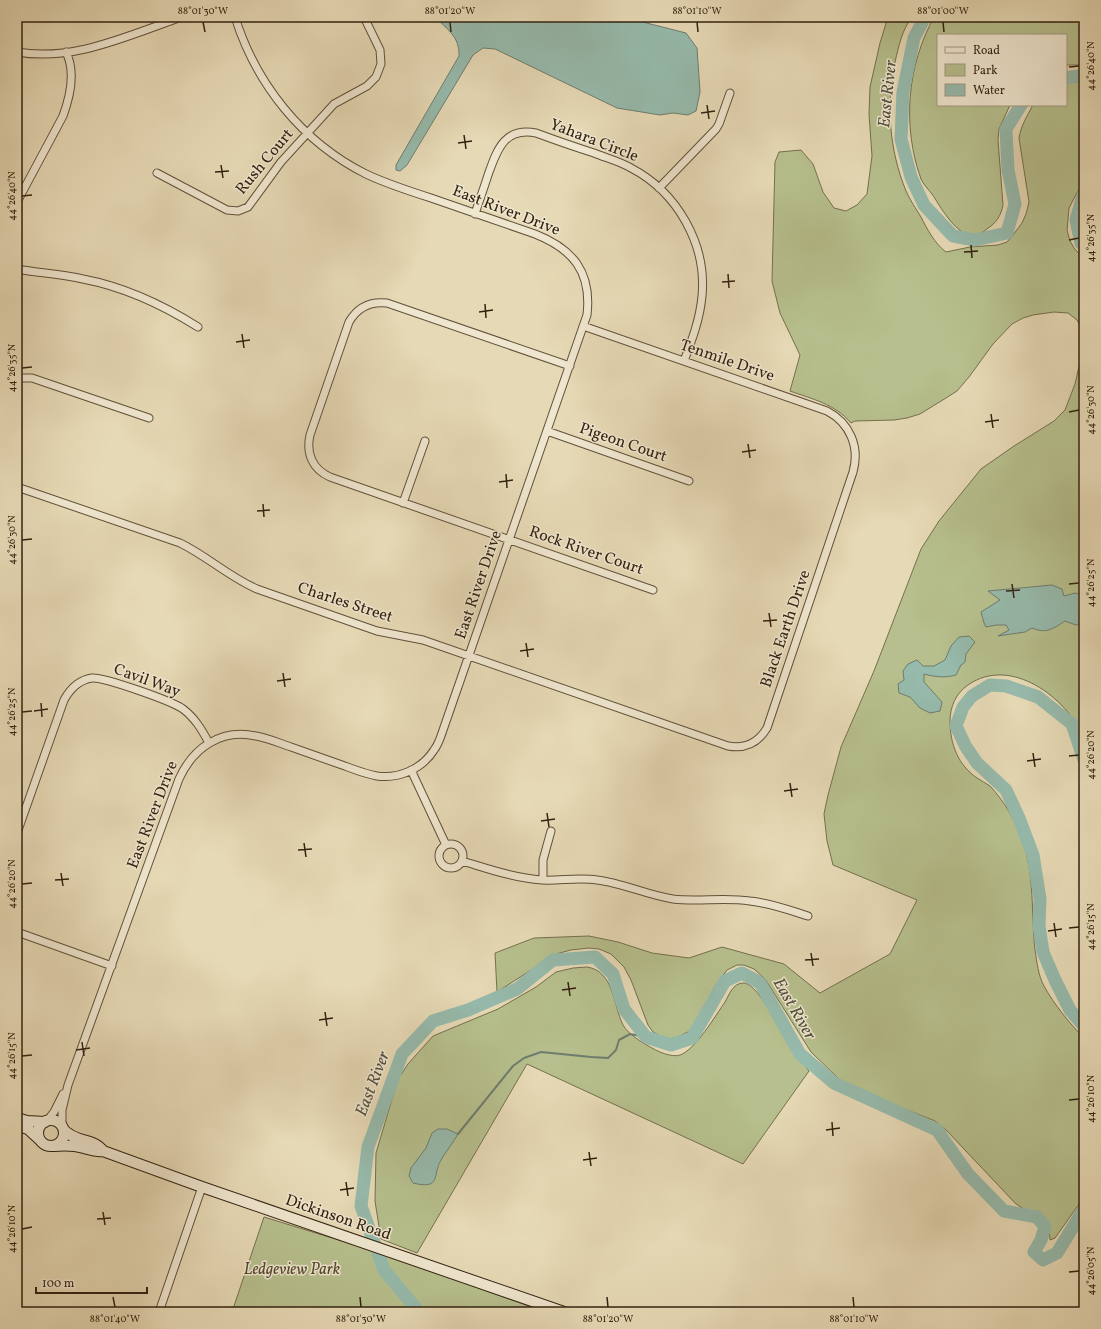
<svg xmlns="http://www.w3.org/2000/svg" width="1101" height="1329" viewBox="0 0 1101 1329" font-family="Vollkorn,serif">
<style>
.green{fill:#b6bf8d;stroke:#74704e}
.water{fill:#96baac;stroke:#6e7d6e}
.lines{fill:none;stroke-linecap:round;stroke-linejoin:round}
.stream{stroke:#6e7d6e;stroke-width:2}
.river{stroke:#96baac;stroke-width:13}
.street-casing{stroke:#605039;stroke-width:9}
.secondary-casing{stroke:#332210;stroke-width:12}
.street{stroke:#efe6cf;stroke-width:7}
.secondary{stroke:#efe6cf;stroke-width:10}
.ticks{fill:none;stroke:#332210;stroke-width:1.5}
.labels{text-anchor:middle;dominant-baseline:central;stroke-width:3;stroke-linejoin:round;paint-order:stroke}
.street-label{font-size:16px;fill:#332210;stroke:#efe6cf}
.park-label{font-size:16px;font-style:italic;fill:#54492f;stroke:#efe6cf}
.water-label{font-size:17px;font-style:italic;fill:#51503f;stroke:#efe6cf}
.neatline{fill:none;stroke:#332210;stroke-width:1.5}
.ticks-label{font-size:10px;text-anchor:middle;fill:#332210}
</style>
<rect width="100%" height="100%" fill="#e6d9b5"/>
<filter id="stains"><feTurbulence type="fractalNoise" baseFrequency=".005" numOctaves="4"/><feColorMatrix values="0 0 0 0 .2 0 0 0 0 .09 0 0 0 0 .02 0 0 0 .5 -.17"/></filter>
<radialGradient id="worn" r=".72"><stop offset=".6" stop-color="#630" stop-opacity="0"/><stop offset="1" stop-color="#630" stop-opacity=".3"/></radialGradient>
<path class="green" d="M 888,17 L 912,17 C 902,30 899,45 895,62 C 886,105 889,149 906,191 C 910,200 916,209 921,217 C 927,229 935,244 946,252 L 970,247 L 998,245 L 1007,242 L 1013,235 L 1022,223 L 1026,214 L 1029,202 L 1019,138 C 1021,126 1027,116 1033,105 L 1066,105 L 1066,82 L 1084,82 L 1084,179 L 1069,208 L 1067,230 L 1070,241 L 1074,248 L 1084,259 L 1084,738 C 1067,698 1011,655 968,685 C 956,693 950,707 950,721 C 950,744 958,765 977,778 C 981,781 986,783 990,786 C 1005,802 1015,820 1022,840 C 1035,874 1031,915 1035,950 C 1037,962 1038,975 1044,986 C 1053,1003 1070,1024 1084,1038 L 1084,1197 L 1055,1238 L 1050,1240 L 1049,1225 L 1045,1218 L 1040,1215 L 1025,1210 L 1015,1203 L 947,1131 L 935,1121 L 872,1096 L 839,1079 L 811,1052 L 765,979 L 754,969 L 744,965 L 737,965 L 727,970 L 715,986 L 695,1025 L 690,1031 L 675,1038 L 666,1039 L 653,1032 L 648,1025 L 631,980 L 624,967 L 611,954 L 599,949 L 589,948 L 571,950 L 556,954 L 497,992 L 495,953 L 534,938 L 589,936 L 618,942 L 652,953 L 689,958 L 722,947 L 784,964 L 820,993 L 890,954 L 917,900 L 833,865 L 827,841 L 824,814 L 828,795 L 841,747 L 874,671 L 921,549 L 939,521 L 981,469 L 1014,446 L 1054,421 L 1065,410 L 1075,384 L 1083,349 L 1083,331 L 1077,320 L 1068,313 L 1054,312 L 1033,315 L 1023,318 L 1012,324 L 993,344 L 969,377 L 957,391 L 946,398 L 920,414 L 907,418 L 894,420 L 855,421 L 851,423 C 835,404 812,399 790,391 L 800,355 L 780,313 L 772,281 L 775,162 L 779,152 L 801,150 L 813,164 L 823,192 L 834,208 L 846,211 L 857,205 L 867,194 L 872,156 L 869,114 L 870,87 L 880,43 Z
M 934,17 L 1084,17 L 1084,65 L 1066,65 L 1066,35 L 938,35 L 938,105 L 1010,105 L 999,129 L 998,140 L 1003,205 C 1001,216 996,223 987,229 C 982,233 977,236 970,235 C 954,232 940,206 932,194 C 928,189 923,184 921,179 C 902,126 907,66 934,17 Z
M 587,967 C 614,971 613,1005 623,1025 C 628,1035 649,1047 660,1052 C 665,1054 674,1057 680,1055 C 695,1050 716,1015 725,1002 C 729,995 733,983 743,983 C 757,982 777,1025 784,1037 C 792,1049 801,1060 809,1071 L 743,1164 L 527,1064 L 417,1253 L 381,1239 L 375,1201 L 376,1153 L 398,1079 L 408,1064 L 433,1036 L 498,1009 L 536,987 L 556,972 L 573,968 Z
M 264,1217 L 384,1254 L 545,1312 L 232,1312 Z"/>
<path class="water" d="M 435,17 L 562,17 L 568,20 L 581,21 L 594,17 L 623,17 L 686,33 L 697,48 L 700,92 L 696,111 L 688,115 L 673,113 L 660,115 L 617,108 L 495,49 L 483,48 L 473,55 L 407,165 L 400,171 L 396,170 L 396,165 L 459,56 C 460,37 447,29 435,17 Z
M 1052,585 L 1062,589 L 1064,596 L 1075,593 L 1084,595 L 1084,622 L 1076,625 L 1065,621 C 1053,629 1046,634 1032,628 L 1025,632 L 998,636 L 1009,630 L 1006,625 L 996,625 L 986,627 L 984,623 L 981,612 L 1000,600 L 988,591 Z
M 969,636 L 975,642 L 966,654 L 965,662 L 961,665 L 956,675 C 945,678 935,677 924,674 L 924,682 L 942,702 L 940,711 L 930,713 L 920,708 L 910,697 L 899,693 L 898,684 L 904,680 L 903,671 L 908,664 L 917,660 L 923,666 L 934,666 L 945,660 L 951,646 L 959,637 Z
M 438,1129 L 447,1129 L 458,1134 C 453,1143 446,1151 441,1160 C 432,1175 442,1190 413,1183 L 409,1176 L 411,1168 L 426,1148 L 432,1133 Z"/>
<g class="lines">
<path class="stream" d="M 458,1134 L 513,1066 L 524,1058 L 541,1052 L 591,1057 L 608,1058 L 616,1050 L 619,1040 L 630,1034 L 646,1037"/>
<path class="river" d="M 925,17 L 914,38 L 903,92 L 901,139 L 911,177 L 924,205 L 953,236 L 975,240 L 1007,233 L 1015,204 L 1008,170 L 1006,129 L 1021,105
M 1066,78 L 1084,75
M 1084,192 L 1076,220 L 1081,243 L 1084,244
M 1084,760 L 1072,724 L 1038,697 L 1006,686 L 990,685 L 972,696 L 963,707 L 956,726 L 966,747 L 977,763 L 1006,790 L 1019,818 L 1033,855 L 1040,899 L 1039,926 L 1043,952 L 1055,980 L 1070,1010 L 1084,1026
M 419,1312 L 384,1270 L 361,1206 L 368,1147 L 402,1054 L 433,1021 L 468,1010 L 517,989 L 553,960 L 595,957 L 613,974 L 624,1009 L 646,1037 L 671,1045 L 692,1038 L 725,981 L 742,973 L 760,983 L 800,1054 L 834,1083 L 937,1130 L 968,1174 L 1004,1211 L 1037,1217 L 1045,1227 L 1041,1240 L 1034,1252 L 1043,1260 L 1057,1253 L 1084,1209"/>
<defs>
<path id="street" d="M 17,52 C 74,62 129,35 182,17
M 157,173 L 227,210 L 238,211 L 248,207 L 281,162 L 334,104 L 367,86 L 376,77 L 381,64 L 380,50 L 364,17
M 659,188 L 716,129 L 719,124 L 730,93
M 17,202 L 63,116 C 70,97 76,72 66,52
M 475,214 C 479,201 484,188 488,175 C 497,150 504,127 536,133 C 555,140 575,147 594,153 C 606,158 619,161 631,168 C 677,192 707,244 702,296 C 700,319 692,340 684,361
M 17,269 C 39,273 61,274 83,279 C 125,287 163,305 198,327
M 570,366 L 387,303 C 370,301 357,308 349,322 L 310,435 C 306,453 312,469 330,477 L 653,590
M 17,378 L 32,378 L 149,418
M 547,431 L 689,481
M 17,487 L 180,543 C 207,556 229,577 257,589 L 377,631 L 423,640 L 728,746 C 745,749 758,743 767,728 L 853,472 C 860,447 850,423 827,411 L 583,326
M 403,503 L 425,441
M 411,770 L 446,845
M 17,833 L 64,700 C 70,689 79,680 92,678 C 104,677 172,701 183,709 C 195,718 202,730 209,743
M439 856a12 12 0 1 1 24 0a12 12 0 1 1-24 0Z
M 462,861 C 489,869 514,878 542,880 C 560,881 578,877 597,880 C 623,883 647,895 673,899 C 699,902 724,897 750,901 C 770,903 789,910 808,916
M 543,880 L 543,860 L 551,831
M 17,932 L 112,966
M 47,1121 L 54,1112 L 63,1094
M 62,1126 L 62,1110 L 68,1085 L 179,779 C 193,748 221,728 256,736 C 268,738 279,743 291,747 C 308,753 325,759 342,765 C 353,769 365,774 377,776 C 399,779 422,769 434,750 C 438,745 440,739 442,733 L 587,315 C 592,272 573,249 535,234 C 500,222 466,210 431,198 C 409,191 387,184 366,174 C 302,142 256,84 235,17
M 159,1312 L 202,1187"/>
<path id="secondary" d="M 17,1118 L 27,1121 L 45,1122
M38 1133a13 13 0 1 1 26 0a13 13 0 1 1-26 0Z
M 17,1126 L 28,1129 L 40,1140
M 64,1130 C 76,1143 94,1138 103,1151
M 54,1146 C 64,1145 74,1145 84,1148 C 91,1150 95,1152 103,1151 L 202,1187 L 564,1312"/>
</defs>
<use href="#street" class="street-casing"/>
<use href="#secondary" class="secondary-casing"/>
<use href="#street" class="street"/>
<use href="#secondary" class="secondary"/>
</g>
<path class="ticks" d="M 203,22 L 205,32M 450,22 L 451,32M 697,22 L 698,32M 943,22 L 944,32M 1069,67 L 1079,66M 707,105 L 709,119M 701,113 L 715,111M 464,135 L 466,149M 458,143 L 472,141M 221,165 L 223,178M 215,172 L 229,171M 22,196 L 32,195M 1069,240 L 1079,238M 971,245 L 972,258M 964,252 L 978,251M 728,274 L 729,288M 722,282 L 735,281M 485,304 L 486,318M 479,312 L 493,310M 242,334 L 244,348M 236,342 L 250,340M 22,368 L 32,367M 1069,412 L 1079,410M 991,414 L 993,428M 985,422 L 999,420M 748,444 L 750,458M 742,452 L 756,450M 506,474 L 507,488M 499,482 L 513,480M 263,504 L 264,517M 257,511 L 270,510M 22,540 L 32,539M 1012,584 L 1014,598M 1069,584 L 1079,583M 1006,591 L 1020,590M 769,613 L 771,627M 763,621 L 777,620M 526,643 L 528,657M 520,651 L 534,649M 283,673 L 285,687M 277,681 L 291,679M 41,703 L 42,717M 34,711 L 48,709M 22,712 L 32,711M 1033,753 L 1035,767M 1069,756 L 1079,755M 1027,761 L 1041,759M 790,783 L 792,797M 784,791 L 798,789M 547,813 L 549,827M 541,821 L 555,819M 304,843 L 306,857M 298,850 L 312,849M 61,873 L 63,886M 55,880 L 69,879M 22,884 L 32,883M 1054,923 L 1056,937M 1069,928 L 1079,927M 1048,931 L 1062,929M 811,953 L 813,966M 805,960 L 819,959M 568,982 L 570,996M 562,990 L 576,988M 325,1012 L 327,1026M 319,1020 L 333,1018M 82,1042 L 84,1056M 76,1050 L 90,1048M 22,1056 L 32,1055M 1069,1100 L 1079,1099M 832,1122 L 833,1136M 826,1130 L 840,1128M 589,1152 L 591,1166M 583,1160 L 597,1158M 346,1182 L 348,1196M 340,1190 L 354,1188M 103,1212 L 105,1225M 97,1219 L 111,1218M 22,1229 L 32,1227M 1069,1272 L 1079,1271M 113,1297 L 115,1307M 360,1297 L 361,1307M 607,1297 L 608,1307M 853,1297 L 854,1307"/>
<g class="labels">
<g class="street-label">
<text transform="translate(594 141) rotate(21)">Yahara Circle</text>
<text transform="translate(265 162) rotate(-50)">Rush Court</text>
<text transform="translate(506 211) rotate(21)">East River Drive</text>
<text transform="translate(727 361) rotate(19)">Tenmile Drive</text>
<text transform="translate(623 443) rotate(19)">Pigeon Court</text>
<text transform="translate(586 551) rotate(19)">Rock River Court</text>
<text transform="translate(479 585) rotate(-71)">East River Drive</text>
<text transform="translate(345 603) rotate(18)">Charles Street</text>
<text transform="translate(786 629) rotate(-71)">Black Earth Drive</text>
<text transform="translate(147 681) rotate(20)">Cavil Way</text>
<text transform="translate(153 815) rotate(-69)">East River Drive</text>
<text transform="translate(338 1218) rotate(19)">Dickinson Road</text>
</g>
<g class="park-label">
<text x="292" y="1270">Ledgeview Park</text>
</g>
<g class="water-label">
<text transform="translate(888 94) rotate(-84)">East River</text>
<text transform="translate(794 1009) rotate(60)">East River</text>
<text transform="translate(373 1084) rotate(-69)">East River</text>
</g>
</g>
<rect width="1101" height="1329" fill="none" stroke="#e6d9b5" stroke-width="44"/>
<rect x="937" y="34" width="130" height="72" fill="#efe6cf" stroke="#a49883"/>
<rect x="945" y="47" width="20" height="6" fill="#efe6cf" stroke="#a49883"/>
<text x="973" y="54" font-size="12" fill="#332210">Road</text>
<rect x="945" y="64" width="20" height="12" fill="#b6bf8d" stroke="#a49883"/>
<text x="973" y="74" font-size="12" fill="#332210">Park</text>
<rect x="945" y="84" width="20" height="12" fill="#96baac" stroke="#a49883"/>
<text x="973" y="94" font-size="12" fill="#332210">Water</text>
<path d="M36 1287v6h111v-6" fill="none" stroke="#332210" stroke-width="2"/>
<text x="42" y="1287" font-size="12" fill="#332210" stroke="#efe6cf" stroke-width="3" paint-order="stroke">100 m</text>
<rect x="22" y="22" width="1057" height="1285" class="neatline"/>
<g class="ticks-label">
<text x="203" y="14">88°01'30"W</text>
<text x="450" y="14">88°01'20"W</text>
<text x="697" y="14">88°01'10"W</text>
<text x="943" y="14">88°01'00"W</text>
<text transform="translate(1090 66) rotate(-90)" y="4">44°26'40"N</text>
<text transform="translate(11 196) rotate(-90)" y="4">44°26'40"N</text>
<text transform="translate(1090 238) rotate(-90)" y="4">44°26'35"N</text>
<text transform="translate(11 368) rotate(-90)" y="4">44°26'35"N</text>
<text transform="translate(1090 410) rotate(-90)" y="4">44°26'30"N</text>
<text transform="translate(11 540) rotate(-90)" y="4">44°26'30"N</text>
<text transform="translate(1090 583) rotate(-90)" y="4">44°26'25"N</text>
<text transform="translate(11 712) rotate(-90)" y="4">44°26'25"N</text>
<text transform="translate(1090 755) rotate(-90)" y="4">44°26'20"N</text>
<text transform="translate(11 884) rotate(-90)" y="4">44°26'20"N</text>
<text transform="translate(1090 927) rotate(-90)" y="4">44°26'15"N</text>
<text transform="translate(11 1056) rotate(-90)" y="4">44°26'15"N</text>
<text transform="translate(1090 1099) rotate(-90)" y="4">44°26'10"N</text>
<text transform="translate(11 1229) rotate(-90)" y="4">44°26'10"N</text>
<text transform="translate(1090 1271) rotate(-90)" y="4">44°26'05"N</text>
<text x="115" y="1322">88°01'40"W</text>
<text x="361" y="1322">88°01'30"W</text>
<text x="608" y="1322">88°01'20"W</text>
<text x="854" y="1322">88°01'10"W</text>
</g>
<rect width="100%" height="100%" filter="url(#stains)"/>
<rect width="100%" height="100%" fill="url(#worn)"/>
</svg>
